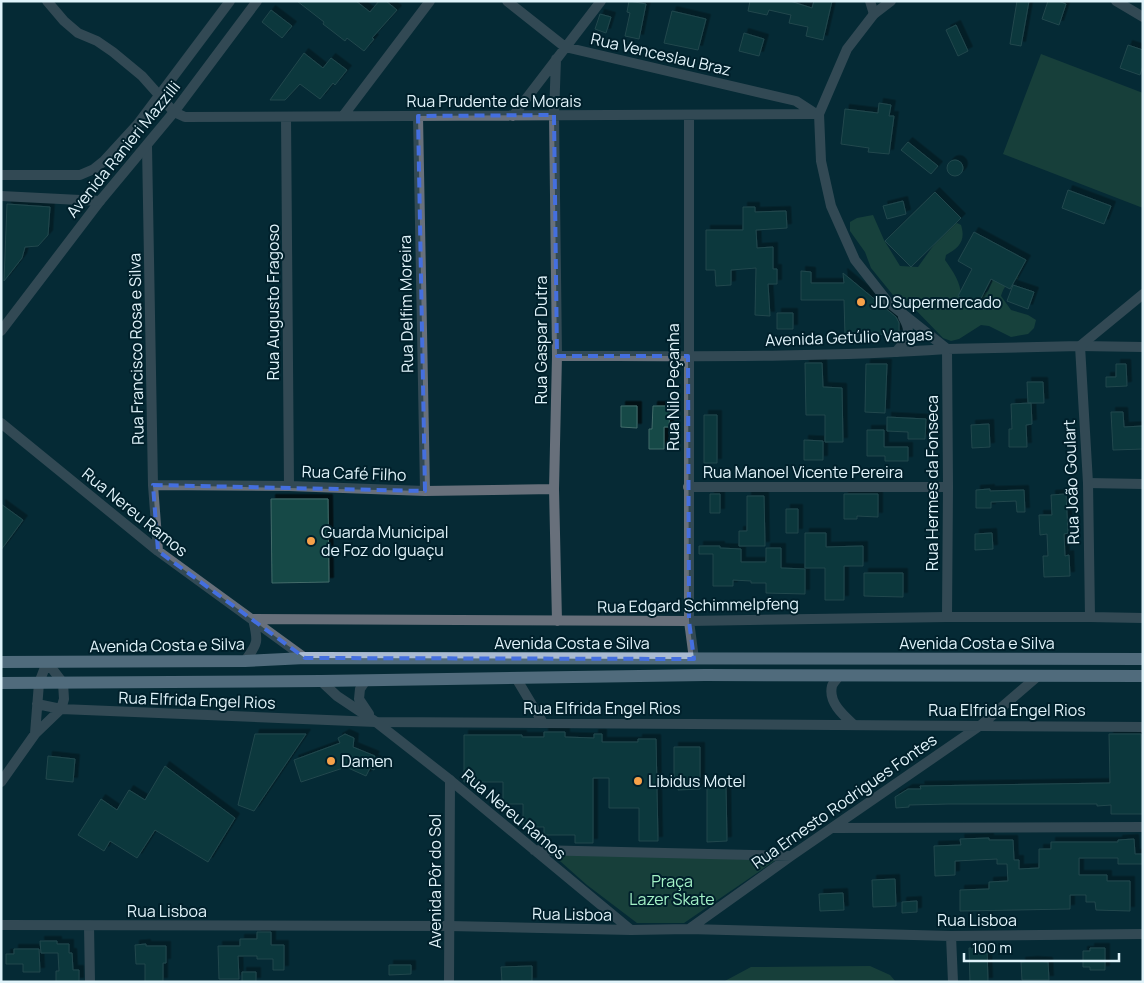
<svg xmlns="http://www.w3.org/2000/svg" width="1144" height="983" viewBox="0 0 1144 983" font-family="Manrope,sans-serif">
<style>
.green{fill:#2d5942}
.forest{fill:#2d5e45}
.building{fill:#134846;stroke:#446c6a;filter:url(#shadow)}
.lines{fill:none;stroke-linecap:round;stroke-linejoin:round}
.minor{stroke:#68707b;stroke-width:10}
.tertiary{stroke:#68707b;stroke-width:10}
.primary{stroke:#aabbd2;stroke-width:12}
.marked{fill:none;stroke:#446fdf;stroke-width:4;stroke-dasharray:10 6;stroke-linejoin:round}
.poi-dot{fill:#f7a149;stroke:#00202b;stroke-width:2}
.labels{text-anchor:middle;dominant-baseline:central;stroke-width:4;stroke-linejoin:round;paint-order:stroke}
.street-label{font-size:16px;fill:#e0f3fa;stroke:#00202b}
.poi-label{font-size:16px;fill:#e0f3fa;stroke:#00202b;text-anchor:start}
.park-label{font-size:16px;fill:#a3f1c6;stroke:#00202b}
</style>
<defs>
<filter id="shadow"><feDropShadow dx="4.5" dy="-4.5" stdDeviation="0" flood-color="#0009"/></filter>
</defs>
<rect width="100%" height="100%" fill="#062a35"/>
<path class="green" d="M 1041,54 L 1143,93 L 1143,208 L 1003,154 Z
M 552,854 L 776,860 L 684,923 L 637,923 L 587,885 Z
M 870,966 L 890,975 L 896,982 L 723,982 L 751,967 Z"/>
<path class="forest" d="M 873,215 L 884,240 L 900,266 L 918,267 L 948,225 L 957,223 L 961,225 C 966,241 959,248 946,255 L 945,260 C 954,273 962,284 961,300 L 968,306 L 988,291 L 998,268 L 1019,270 L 1018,279 C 1008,282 1004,286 1001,296 L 1011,310 L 1028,315 L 1036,320 L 1034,328 L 1028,334 L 1011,337 L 989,326 L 981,325 L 959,339 L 951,341 L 943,338 L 908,302 L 893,295 L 871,268 L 865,252 L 850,231 L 850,222 L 857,218 Z"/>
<path class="building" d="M 297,1 L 356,1 L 370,12 L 379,1 L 386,1 L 397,10 L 372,38 L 374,39 L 364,51 L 347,38 L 345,41 L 323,24 L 324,22 Z
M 629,1 L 646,4 L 639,39 L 625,36 L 630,13 L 627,12 Z
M 750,1 L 790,1 L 812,8 L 814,1 L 832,1 L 823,40 L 806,36 L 808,27 L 789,23 L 791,15 L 769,10 L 767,15 L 748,11 Z
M 1017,1 L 1029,1 L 1021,46 L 1010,44 Z
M 1048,1 L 1058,1 L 1066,4 L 1059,25 L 1042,19 Z
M 271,10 L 292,26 L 282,38 L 262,22 Z
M 672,11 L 706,19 L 698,50 L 664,43 Z
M 600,14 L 611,17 L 606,33 L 595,29 Z
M 956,25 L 968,51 L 958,56 L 946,30 Z
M 744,33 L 764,39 L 759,56 L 739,51 Z
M 1128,45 L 1143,50 L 1143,65 L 1140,75 L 1120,68 Z
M 304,53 L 323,68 L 331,58 L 347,70 L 335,85 L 333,83 L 320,99 L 300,84 L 285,100 L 270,100 Z
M 879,103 L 891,105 L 889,116 L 894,116 L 889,154 L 868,152 L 869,148 L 841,144 L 845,109 L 878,113 Z
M 908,142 L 938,166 L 931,174 L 901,150 Z
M947 168a8 8 0 1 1 16 0a8 8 0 1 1-16 0Z
M 1068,190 L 1111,206 L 1104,224 L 1062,208 Z
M 935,192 L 961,218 L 911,267 L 885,241 Z
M 903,201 L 906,214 L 887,219 L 883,206 Z
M 7,204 L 50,207 L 48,235 L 38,246 L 25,247 L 22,258 L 4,281 Z
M 743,207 L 755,207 L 755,212 L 786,211 L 787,228 L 756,230 L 757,248 L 773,247 L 773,269 L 777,269 L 777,284 L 768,284 L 770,316 L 755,315 L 756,268 L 731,270 L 731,285 L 716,286 L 715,270 L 706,270 L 706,230 L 743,230 Z
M 974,232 L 1026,260 L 1010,289 L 991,279 L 977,306 L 958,296 L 972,269 L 958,261 Z
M 801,271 L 811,272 L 811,283 L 844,283 L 843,273 L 896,317 L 899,323 L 899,334 L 845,335 L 844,300 L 801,300 Z
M 1013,285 L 1034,292 L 1028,309 L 1007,301 Z
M 777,313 L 793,313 L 793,329 L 777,329 Z
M 805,363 L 822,363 L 823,387 L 842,388 L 843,442 L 825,442 L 825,415 L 806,415 Z
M 866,364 L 887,364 L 885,413 L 865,412 Z
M 1116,364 L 1126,364 L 1127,386 L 1106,387 L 1106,377 L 1116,377 Z
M 1027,382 L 1043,382 L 1044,403 L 1028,403 Z
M 1031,403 L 1032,424 L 1026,425 L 1027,447 L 1009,447 L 1009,429 L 1012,429 L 1011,404 Z
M 621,406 L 637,406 L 637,428 L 621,427 Z
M 653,406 L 670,406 L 669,427 L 664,427 L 664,449 L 649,449 L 649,429 L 652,429 Z
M 1111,412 L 1123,412 L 1124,427 L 1143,426 L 1143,449 L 1113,450 Z
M 704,415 L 717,415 L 717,463 L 704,463 Z
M 887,417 L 926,419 L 925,439 L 908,439 L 908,432 L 887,431 Z
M 989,424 L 990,447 L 972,448 L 971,425 Z
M 867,430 L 884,430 L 884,447 L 908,447 L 908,461 L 885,461 L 885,456 L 867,456 Z
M 804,440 L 823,441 L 823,460 L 804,460 Z
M 990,489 L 990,491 L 1024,490 L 1025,512 L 1017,512 L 1016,501 L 991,502 L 991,508 L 976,508 L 976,490 Z
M 710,494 L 720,494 L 720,513 L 710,513 Z
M 844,494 L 878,494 L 878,517 L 857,516 L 857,519 L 844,519 Z
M 1066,494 L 1068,533 L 1064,534 L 1065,556 L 1069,555 L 1070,576 L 1044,577 L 1043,556 L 1048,556 L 1047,534 L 1040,535 L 1039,515 L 1052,515 L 1051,495 Z
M 747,496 L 764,496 L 765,546 L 739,546 L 739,531 L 747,531 Z
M 271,499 L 328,499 L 329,582 L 272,583 Z
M 1,504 L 23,520 L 1,550 Z
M 786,509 L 798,509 L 798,533 L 786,533 Z
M 805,533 L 826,533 L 826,547 L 863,546 L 863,566 L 844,566 L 844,600 L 825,600 L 825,568 L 805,568 Z
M 992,533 L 993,549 L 975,550 L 975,534 Z
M 699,546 L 720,546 L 720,548 L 741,549 L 741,562 L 766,562 L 766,548 L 781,548 L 781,568 L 805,569 L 805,594 L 766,593 L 766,583 L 751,583 L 751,581 L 733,580 L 733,586 L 713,586 L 713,554 L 699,554 Z
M 864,573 L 903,573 L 903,597 L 864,596 Z
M 544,732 L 565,732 L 565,737 L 594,738 L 594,734 L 602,734 L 602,742 L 638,742 L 638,739 L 656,739 L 658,841 L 639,841 L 639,808 L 609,808 L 609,778 L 593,778 L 593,843 L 575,843 L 575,835 L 544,835 L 544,827 L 523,827 L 523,804 L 503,804 L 503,782 L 464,782 L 464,735 L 522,735 L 522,737 L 544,737 Z
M 255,734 L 306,734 L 254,811 L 238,805 Z
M 345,734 L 354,738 L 353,747 L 375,756 L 373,759 L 377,761 L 374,770 L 370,768 L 366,776 L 346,767 L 301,782 L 294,760 L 340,743 L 338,738 Z
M 1109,734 L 1141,734 L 1143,814 L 1111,814 L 1111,805 L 1097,806 L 1097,804 L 948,804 L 909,805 L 909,807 L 896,808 L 895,797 L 908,789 L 921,789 L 920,786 L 1110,783 Z
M 674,747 L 700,747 L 700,789 L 678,790 L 678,777 L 674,777 Z
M 48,756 L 75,759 L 73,782 L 46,779 Z
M 165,766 L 235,818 L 208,862 L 155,830 L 137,858 L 110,841 L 104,851 L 78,835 L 101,799 L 117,810 L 129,790 L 145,800 Z
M 707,787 L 726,787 L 727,841 L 707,842 Z
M 989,838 L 989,840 L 1013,840 L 1014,860 L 1019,860 L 1019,869 L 1039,868 L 1039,849 L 1051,849 L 1051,842 L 1118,842 L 1118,840 L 1134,839 L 1135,854 L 1143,854 L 1143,864 L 1118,864 L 1118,858 L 1079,858 L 1079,875 L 1107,875 L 1107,881 L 1130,881 L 1130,911 L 1096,910 L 1095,902 L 1086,902 L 1086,895 L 1070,895 L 1070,909 L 960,911 L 960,890 L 989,889 L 989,882 L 1008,881 L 1007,864 L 997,864 L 997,859 L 955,861 L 955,875 L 935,876 L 934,846 L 961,845 L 960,839 Z
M 895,879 L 896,906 L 873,907 L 872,880 Z
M 843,893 L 844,910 L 820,911 L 819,894 Z
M 917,901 L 917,912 L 902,913 L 902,902 Z
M 257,932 L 271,932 L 271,945 L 284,945 L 284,970 L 273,970 L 273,959 L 257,959 L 257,956 L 238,956 L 239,979 L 219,979 L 218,946 L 240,946 L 240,939 L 257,939 Z
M 40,941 L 57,941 L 57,944 L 69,944 L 69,953 L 72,953 L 73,970 L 79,970 L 79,982 L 56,982 L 56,971 L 59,971 L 58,953 L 41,953 Z
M 146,944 L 146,946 L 166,946 L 166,963 L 163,963 L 163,982 L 145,982 L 145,964 L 136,964 L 135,945 Z
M 969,948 L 987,948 L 988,982 L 970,982 Z
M 1090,948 L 1105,948 L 1105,970 L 1090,970 L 1090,967 L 1083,967 L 1083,951 L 1090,951 Z
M 14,949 L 39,949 L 40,972 L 23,972 L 23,964 L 6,964 L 6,954 L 14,954 Z
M 1033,961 L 1048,962 L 1049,980 L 1022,980 L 1021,962 Z
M 389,965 L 411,965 L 411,974 L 389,975 Z
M 532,966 L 532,982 L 502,982 L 501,967 Z
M 242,972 L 256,972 L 256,982 L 242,982 Z"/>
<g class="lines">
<path class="minor" d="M 47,1 L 64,21 L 78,33 L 97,41 L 113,52 L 142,76 L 174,112 L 185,117 L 816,114
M 507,1 L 565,47 L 796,101 L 816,114
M 870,1 L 874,14
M 556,59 L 554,115 L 557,356 L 554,489 L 557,621
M 689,115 L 689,621 L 694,659
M 343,116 L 430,1
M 418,116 L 425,491
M 513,116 L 601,1
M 286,117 L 289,486
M 147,146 L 153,485 L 158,551
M 1,331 L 100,201
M 1080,346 L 1143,347
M 557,356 C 687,356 817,358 947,349
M 1,423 L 158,551 L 305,658
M 1088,483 L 1143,484
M 153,485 L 289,486 L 425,491 L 554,489
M 688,487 L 948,487
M 253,619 L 689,621 L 947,617
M 245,661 C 259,642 258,641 253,619
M 839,676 C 837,679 833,683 832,686 C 828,702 843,715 853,724
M 516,678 L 543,723
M 37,704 L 61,709 L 376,722 L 1143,727
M 35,734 L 39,683 L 47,662
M 450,780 L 631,930
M 1,782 L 35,734 L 61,709 L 64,699 L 63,683 L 47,662
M 832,828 L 1143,827
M 534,850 L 791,856
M 1,925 L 449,926 L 631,930 L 689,929 L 951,936 L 1143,934
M 89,926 L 90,982
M 689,929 L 791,856 L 981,725 L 1038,676
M 951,936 L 953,982"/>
<path class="tertiary" d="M 891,1 L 874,14 L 847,49 L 819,114 L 821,161 L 831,206 L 855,260 L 888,302 L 947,349
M 1116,1 L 1143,17
M 1,175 L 80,175 L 94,169 L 104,161 L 137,125 L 230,1
M 1,196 L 100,201 L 174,112 L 257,1
M 1080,346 L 1088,483 L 1090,617
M 1080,346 L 1143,294
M 947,349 L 948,487 L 947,617 L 1090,617 L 1143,618
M 947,349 L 1080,346
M 896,352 C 907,339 913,333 903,317
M 366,680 L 360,689 L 359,699 L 369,714
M 321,681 L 337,696 L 376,722 L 450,780 L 449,982"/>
<path class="primary" d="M 1,662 L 245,661 L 305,658 L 1143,659
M 1,683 L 321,681 L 705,675 L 1143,676"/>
</g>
<path d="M0 0H1144V983H0ZM 554,115 L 557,356 L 688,356 L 689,621 L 694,659 L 305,658 L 158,551 L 153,485 L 425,491 L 418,116 Z" fill="#062a35" fill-opacity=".55" fill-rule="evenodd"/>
<path class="marked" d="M 554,115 L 557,356 L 688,356 L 689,621 L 694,659 L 305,658 L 158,551 L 153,485 L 425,491 L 418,116 Z"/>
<g class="poi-dot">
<circle cx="861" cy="302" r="5"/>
<circle cx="311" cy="541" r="5"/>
<circle cx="331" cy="761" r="5"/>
<circle cx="638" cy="781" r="5"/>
</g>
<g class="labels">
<g class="street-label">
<text transform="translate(661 54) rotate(13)">Rua Venceslau Braz</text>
<text x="494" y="101">Rua Prudente de Morais</text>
<text transform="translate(123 149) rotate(-51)">Avenida Ranieri Mazzilli</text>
<text transform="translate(273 302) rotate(-90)">Rua Augusto Fragoso</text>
<text transform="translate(406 304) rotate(-91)">Rua Delfim Moreira</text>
<text transform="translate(849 337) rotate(-2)">Avenida Getúlio Vargas</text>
<text transform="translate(541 340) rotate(-90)">Rua Gaspar Dutra</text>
<text transform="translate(136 349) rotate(-91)">Rua Francisco Rosa e Silva</text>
<text transform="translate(673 387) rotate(-90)">Rua Nilo Peçanha</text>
<text x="803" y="472">Rua Manoel Vicente Pereira</text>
<text transform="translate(354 473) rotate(2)">Rua Café Filho</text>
<text transform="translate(1071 482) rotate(-92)">Rua João Goulart</text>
<text transform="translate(932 483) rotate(-90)">Rua Hermes da Fonseca</text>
<text transform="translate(135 512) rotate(39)">Rua Nereu Ramos</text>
<text transform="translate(698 605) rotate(-1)">Rua Edgard Schimmelpfeng</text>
<text x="572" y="643">Avenida Costa e Silva</text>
<text x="977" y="643">Avenida Costa e Silva</text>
<text transform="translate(167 645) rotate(-1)">Avenida Costa e Silva</text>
<text transform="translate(197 700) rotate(2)">Rua Elfrida Engel Rios</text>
<text x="602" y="708">Rua Elfrida Engel Rios</text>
<text x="1007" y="710">Rua Elfrida Engel Rios</text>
<text transform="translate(844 801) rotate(-35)">Rua Ernesto Rodrigues Fontes</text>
<text transform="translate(514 814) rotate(40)">Rua Nereu Ramos</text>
<text transform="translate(435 881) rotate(-90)">Avenida Pôr do Sol</text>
<text x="167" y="911">Rua Lisboa</text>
<text transform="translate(572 914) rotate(1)">Rua Lisboa</text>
<text x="977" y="920">Rua Lisboa</text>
</g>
<g class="poi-label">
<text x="871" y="302">JD Supermercado</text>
<text x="321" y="532">Guarda Municipal<tspan x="321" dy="18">de Foz do Iguaçu</tspan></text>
<text x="341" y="761">Damen</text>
<text x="648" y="781">Libidus Motel</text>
</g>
<g class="park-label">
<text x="672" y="881">Praça<tspan x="672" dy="18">Lazer Skate</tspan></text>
</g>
</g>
<rect width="1144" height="983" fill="none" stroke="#e0f3fa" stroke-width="5"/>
<path d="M964 953v8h155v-8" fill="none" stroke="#e0f3fa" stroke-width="2.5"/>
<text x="972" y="953" font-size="15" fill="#e0f3fa" stroke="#00202b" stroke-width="4" paint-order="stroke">100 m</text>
</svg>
